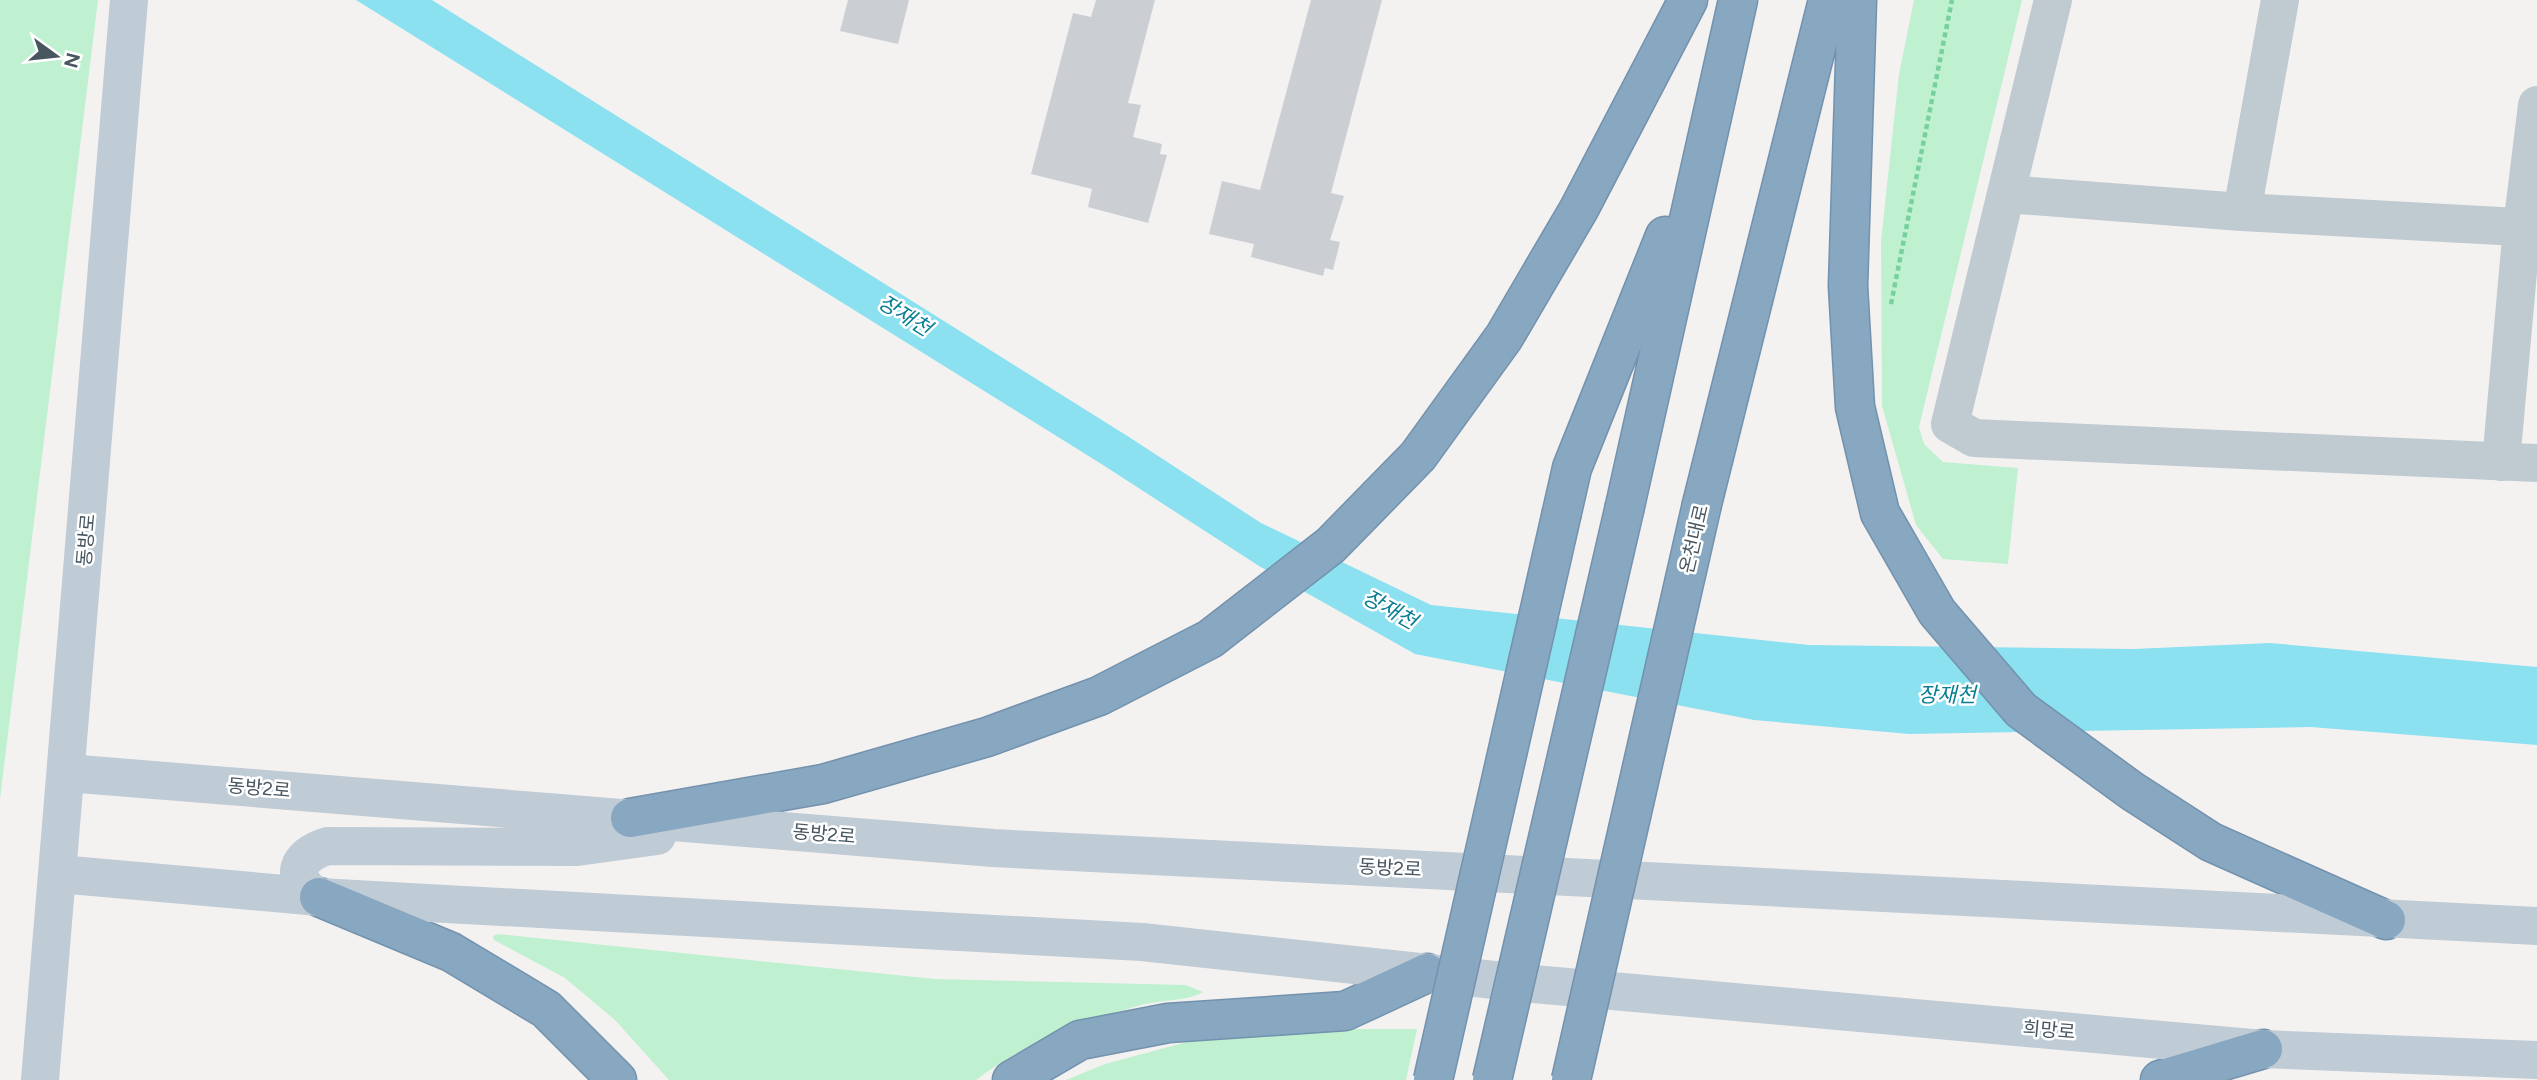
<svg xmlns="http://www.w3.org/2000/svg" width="2537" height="1080" viewBox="0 0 2537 1080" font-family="Figtree,'Noto Sans KR',sans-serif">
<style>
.green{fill:#bff1d0}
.water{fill:#8be1f0}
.building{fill:#cbcfd4}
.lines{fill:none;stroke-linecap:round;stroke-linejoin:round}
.highway-casing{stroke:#7392ad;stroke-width:41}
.path{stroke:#76d19f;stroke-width:4.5;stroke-dasharray:5 3.5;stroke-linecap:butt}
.street{stroke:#bfcad1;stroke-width:38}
.secondary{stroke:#bfcbd5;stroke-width:38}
.highway{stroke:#88a7c1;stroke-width:38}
.highway-bridge-casing{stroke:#7392ad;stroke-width:41;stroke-linecap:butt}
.highway-bridge{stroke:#88a7c1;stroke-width:38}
.labels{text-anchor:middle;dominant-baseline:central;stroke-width:5;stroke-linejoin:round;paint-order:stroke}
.street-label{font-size:19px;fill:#485660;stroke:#fff}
.water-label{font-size:21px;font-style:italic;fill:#097f93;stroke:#fff}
</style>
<rect width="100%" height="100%" fill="#f4f1f1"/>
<path class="green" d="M 0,0 L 98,0 L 0,799 Z
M 1914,0 L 2022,0 L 1919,427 L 1924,444 L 1943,462 L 2018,468 L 2008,564 L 1943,559 L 1916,525 L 1882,406 L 1881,241 L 1899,74 Z
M 498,934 L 935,979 L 1186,985 L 1203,992 C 1189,1001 1159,1000 1141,1005 C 1083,1021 1024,1043 976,1080 L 669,1080 L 615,1020 L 565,978 L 494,940 L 493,936 Z
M 1332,1029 L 1417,1029 L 1406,1080 L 1066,1080 L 1105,1064 L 1198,1039 Z"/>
<path class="water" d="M 356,0 L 432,0 L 1129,437 L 1261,523 L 1431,605 L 1809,645 L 2133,649 L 2270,643 L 2537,667 L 2537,745 L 2311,727 L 1909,734 L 1754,720 L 1415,654 L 1259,566 L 1103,465 Z"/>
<path class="building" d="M 848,0 L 909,0 L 898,44 L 840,31 Z
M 1096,0 L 1155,0 L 1128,103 L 1141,105 L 1133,137 L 1162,144 L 1160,154 L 1167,155 L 1148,223 L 1088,207 L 1092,189 L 1031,174 L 1073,13 L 1091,17 Z
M 1311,0 L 1382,0 L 1331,193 L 1344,196 L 1330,240 L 1340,242 L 1333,270 L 1325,268 L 1323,276 L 1251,257 L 1254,244 L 1209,234 L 1222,181 L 1260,190 Z"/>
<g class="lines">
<defs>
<path id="highway" d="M 1857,0 L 1848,286 L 1855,407 L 1880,513 L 1937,612 L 2021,710 L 2132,791 L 2211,842 L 2386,920
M 1702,504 L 1828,0
M 1625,506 L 1738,0
M 1562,512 L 1572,468 L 1665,236
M 630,818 L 823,784 L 987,737 L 1099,696 L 1210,639 L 1331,545 L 1418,456 L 1504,337 L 1579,209 L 1688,0
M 319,897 L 451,952 L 546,1009 L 617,1080
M 1012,1080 L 1080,1040 L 1168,1023 L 1345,1011 L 1427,973
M 2160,1080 L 2263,1049"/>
</defs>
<use href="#highway" class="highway-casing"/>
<path class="path" d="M 1891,304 L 1952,0"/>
<path class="street" d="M 2053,0 L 1950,424 L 1974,438 L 2537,463
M 2006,194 L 2242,212 L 2537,228
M 2242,212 L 2280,0
M 2501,462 L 2522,227 L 2537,105"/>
<path class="secondary" d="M 67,773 L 993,848 L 2537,926
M 59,874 L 319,897 L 1142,942 L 1522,983 L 2263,1049 L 2537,1060
M 319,897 C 287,879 296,855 328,846 L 577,847 L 657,836
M 40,1080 L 129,0"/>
<use href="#highway" class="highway"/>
<defs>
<path id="highway-bridge" d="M 1433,1080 L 1562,512
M 1492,1080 L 1625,506
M 1571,1080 L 1702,504"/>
</defs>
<use href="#highway-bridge" class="highway-bridge-casing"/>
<use href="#highway-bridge" class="highway-bridge"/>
</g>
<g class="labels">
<g class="street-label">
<text transform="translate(1694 539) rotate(-77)">온천대로</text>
<text transform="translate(86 540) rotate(-85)">동방로</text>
<text transform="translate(259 788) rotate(5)">동방2로</text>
<text transform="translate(824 834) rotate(5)">동방2로</text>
<text transform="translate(1390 868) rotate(3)">동방2로</text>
<text transform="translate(2049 1030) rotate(5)">희망로</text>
</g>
<g class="water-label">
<text transform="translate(905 315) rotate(32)">장재천</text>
<text transform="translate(1390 609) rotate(29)">장재천</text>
<text x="1947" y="694">장재천</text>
</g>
</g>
<g transform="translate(56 56) rotate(105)" stroke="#ffffff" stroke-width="5" paint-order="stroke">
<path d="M0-5L12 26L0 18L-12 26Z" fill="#485660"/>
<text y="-10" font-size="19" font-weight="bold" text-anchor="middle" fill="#485660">N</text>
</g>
</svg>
